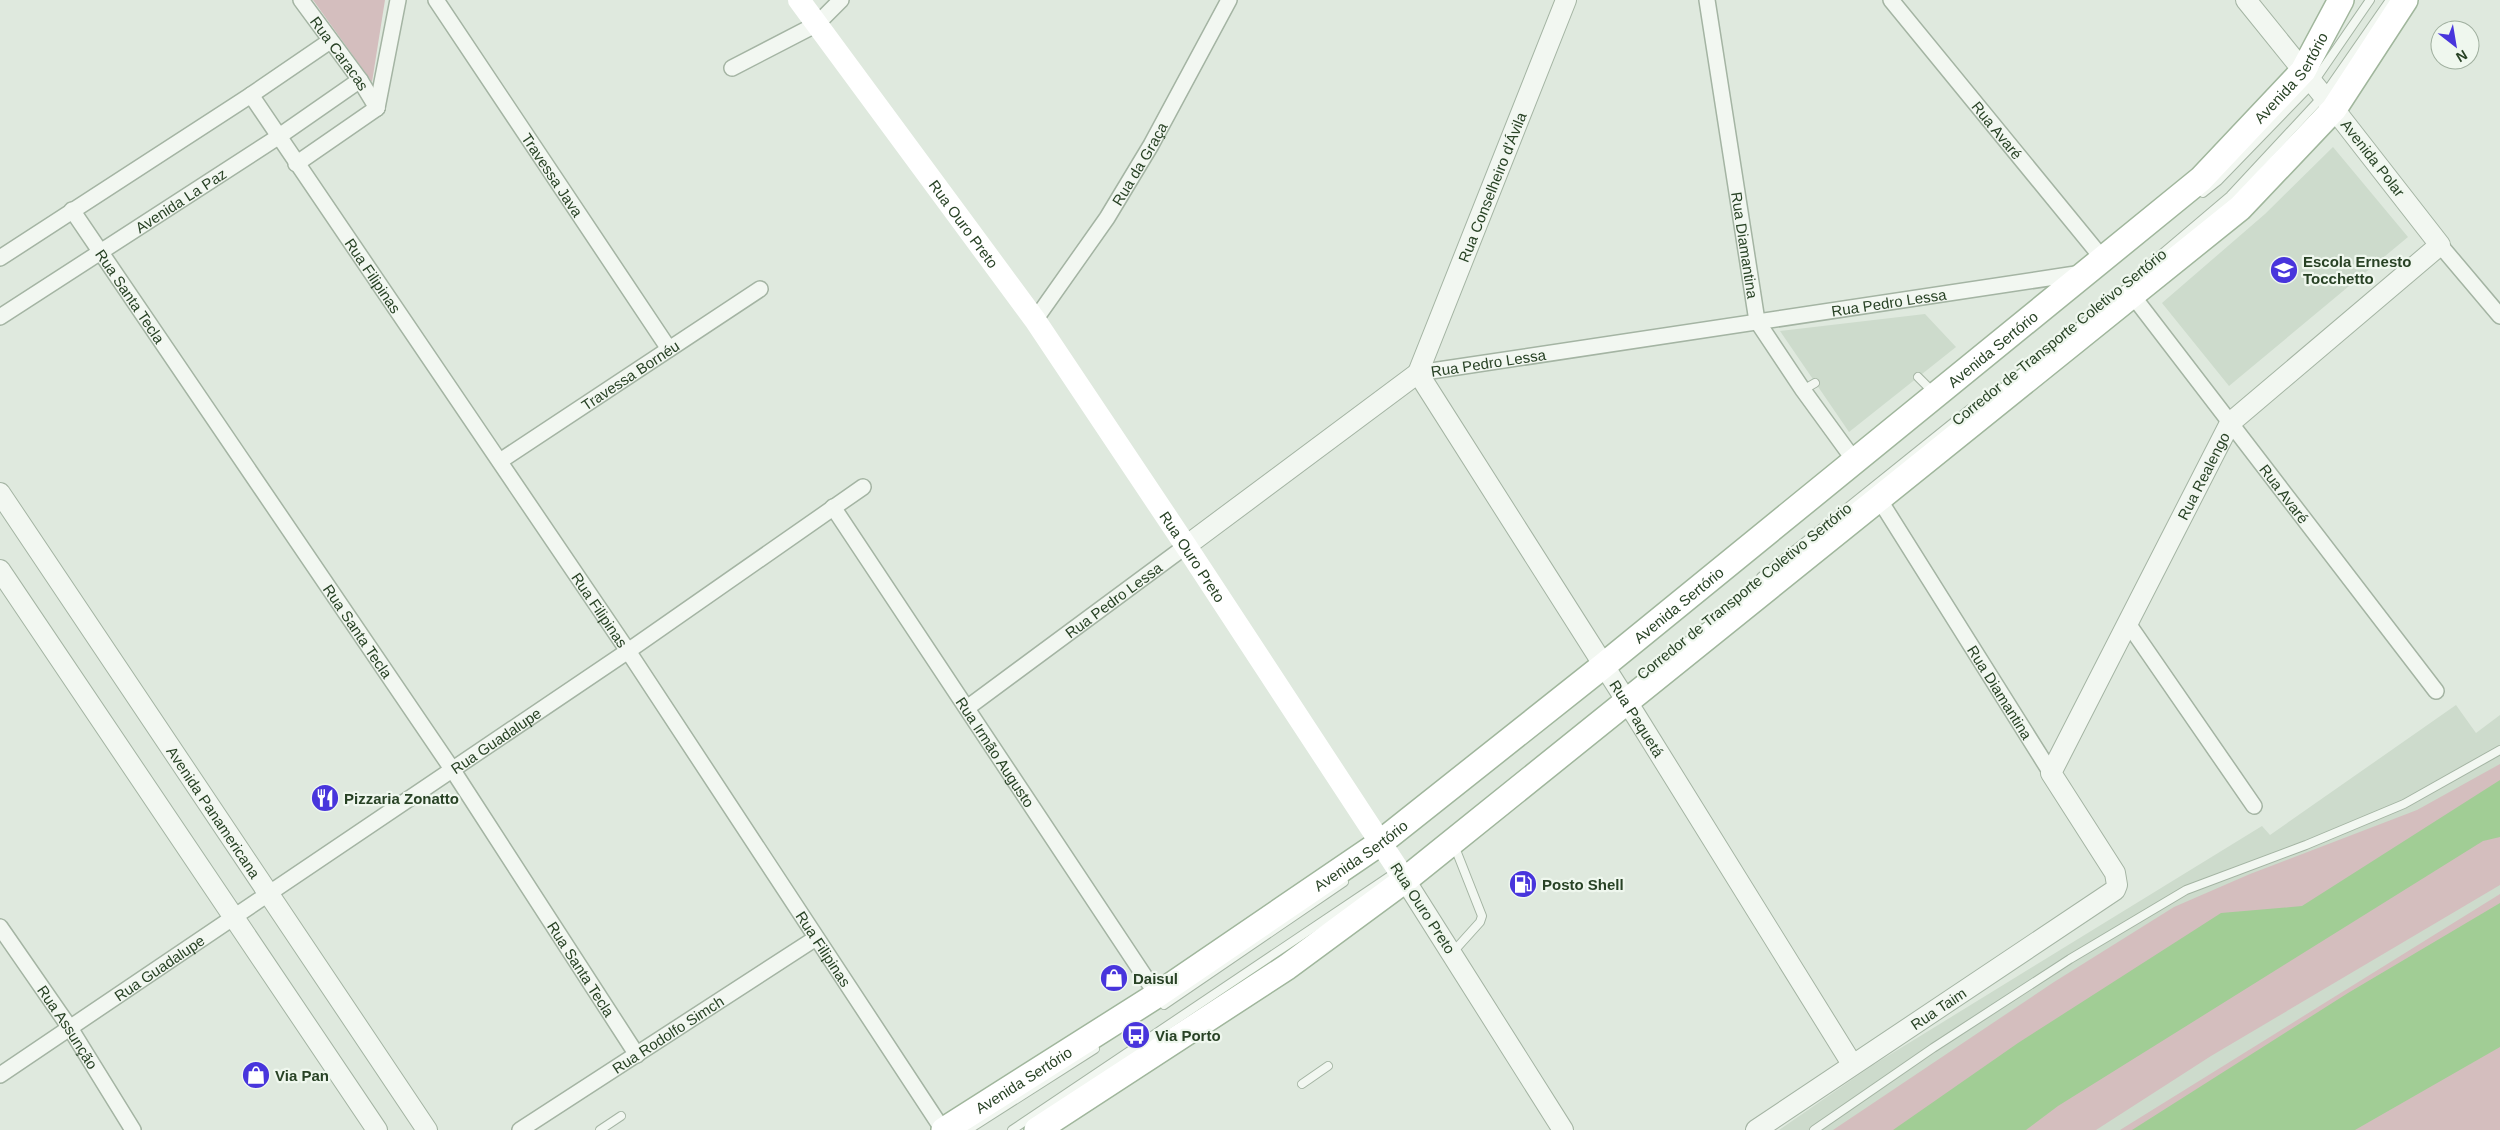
<svg xmlns="http://www.w3.org/2000/svg" width="2500" height="1130" viewBox="0 0 2500 1130" font-family="Helvetica,sans-serif">
<style>
.built{fill:#cddbcc}
.green{fill:#d4bebe}
.water{fill:#a1cd95}
.lines{fill:none;stroke-linecap:round;stroke-linejoin:round}
.service-casing{stroke:#a4b4a3;stroke-width:10}
.minor-casing{stroke:#a4b4a3;stroke-width:18}
.tertiary-casing{stroke:#a4b4a3;stroke-width:22}
.primary-casing{stroke:#a0b69c;stroke-width:28}
.service{stroke:#f2f7f1;stroke-width:8}
.minor{stroke:#f2f7f1;stroke-width:15}
.tertiary{stroke:#f2f7f1;stroke-width:20}
.secondary{stroke:#fff;stroke-width:22}
.primary{stroke:#fff;stroke-width:25}
.labels{text-anchor:middle;dominant-baseline:central;stroke-width:4.5;stroke-linejoin:round;paint-order:stroke}
.street-label{font-size:15px;fill:#284225;stroke:#eff7ee}
.poi-label{font-size:15px;font-weight:bold;fill:#284225;stroke:#eff7ee;text-anchor:start}
</style>
<rect width="100%" height="100%" fill="#dfe9de"/>
<path class="built" d="M 2333,147 L 2408,237 L 2229,386 L 2162,303 L 2265,214 Z
M 1925,314 L 1956,347 L 1849,432 L 1780,331 Z
M 2456,705 L 2476,733 L 2500,715 L 2500,1130 L 1779,1130 L 1873,1065 L 2262,826 L 2270,835 Z"/>
<path class="green" d="M 313,0 L 385,0 L 372,82 Z
M 2500,764 L 2500,885 L 2211,1056 L 2096,1130 L 1833,1130 L 2054,982 L 2174,907 L 2250,874 L 2417,810 Z
M 2500,894 L 2500,1130 L 2120,1130 Z"/>
<path class="water" d="M 2500,780 L 2500,837 L 2483,841 L 2058,1106 L 2026,1130 L 1893,1130 L 2018,1043 L 2221,913 L 2302,906 Z
M 2500,903 L 2500,1047 L 2355,1130 L 2132,1130 L 2348,993 Z"/>
<g class="lines">
<defs>
<path id="service" d="M 2203,193 L 2218,181 L 2313,83 L 2370,0
M 2131,280 L 2230,196 L 2324,95 L 2390,0
M 1918,377 L 1934,393
M 1803,390 L 1815,383
M 1761,577 L 1970,409
M 1453,952 L 1480,922 L 1482,916 L 1454,845
M 1164,1005 L 1344,882
M 1302,1084 L 1328,1066
M 600,1130 L 621,1116
M 968,1130 L 1095,1049
M 1012,1130 L 1396,872
M 1814,1130 L 1933,1048 L 2070,959 L 2186,890 L 2306,845 L 2404,804 L 2500,750"/>
<g id="minor">
<path id="s1" d="M 301,0 L 360,80 L 377,108"/>
<path id="s2" d="M 436,0 L 669,349"/>
<path id="s3" d="M 1707,0 L 1757,321 L 1803,390 L 1854,460"/>
<path id="s4" d="M 1891,0 L 2103,259"/>
<path d="M 732,68 L 817,24 L 841,0"/>
<path id="s5" d="M 251,95 L 628,651 L 943,1130"/>
<path d="M 377,108 L 398,0"/>
<path d="M 296,164 L 377,108"/>
<path id="s6" d="M 72,210 L 452,769 L 637,1055"/>
<path d="M 2440,245 L 2500,316"/>
<path d="M 0,258 L 251,95 L 330,41"/>
<path id="s7" d="M 2133,296 L 2436,691"/>
<path id="s8" d="M 0,317 L 278,137 L 360,80"/>
<path id="s9" d="M 1035,320 L 1107,218 L 1151,145 L 1229,0"/>
<path id="s10" d="M 1418,373 L 2082,273"/>
<path id="s11" d="M 500,461 L 760,289"/>
<path id="s12" d="M 1879,499 L 2051,773"/>
<path id="s13" d="M 833,507 L 1157,995"/>
<path d="M 2127,622 L 2254,806"/>
<path id="s14" d="M 967,708 L 1186,546"/>
<path id="s15" d="M 0,927 L 70,1028 L 133,1130"/>
<path id="s16" d="M 0,1075 L 628,651 L 863,487"/>
<path id="s17" d="M 520,1130 L 816,938"/>
</g>
<g id="tertiary">
<path id="s18" d="M 1418,373 L 1636,716 L 1852,1064"/>
<path id="s19" d="M 1418,373 L 1566,0"/>
<path id="s20" d="M 0,493 L 427,1130"/>
<path d="M 1186,546 L 1418,373"/>
<path d="M 0,570 L 377,1130"/>
<path d="M 1405,880 L 1563,1130"/>
<path id="s21" d="M 1756,1130 L 2115,890 L 2117,885 L 2115,873 L 2051,773 L 2230,423 L 2440,245 L 2334,109 L 2246,0"/>
</g>
<g id="primary">
<path id="s23" d="M 944,1130 L 1157,995 L 1380,843 L 1603,666 L 2201,179 L 2303,71 L 2341,0"/>
<path d="M 1037,1130 L 1287,967 L 1405,880 L 2240,208 L 2334,109 L 2405,0"/>
</g>
</defs>
<use href="#service" class="service-casing"/>
<use href="#minor" class="minor-casing"/>
<use href="#tertiary" class="tertiary-casing"/>
<use href="#primary" class="primary-casing"/>
<use href="#service" class="service"/>
<use href="#minor" class="minor"/>
<use href="#tertiary" class="tertiary"/>
<path class="secondary" id="s22" d="M 799,0 L 1035,320 L 1186,546 L 1405,880"/>
<use href="#primary" class="primary"/>
</g>
<defs>
<symbol id="school-disc" viewBox="-11 -11 22 22"><circle r="9.5" fill="#4835dc" stroke="#eff7ee"/><path d="M0-5L7-2L0 1L-7-2ZM-4 1L0 2.5L4 1V4Q0 6-4 4Z" fill="#fff"/></symbol>
<symbol id="restaurant-disc" viewBox="-11 -11 22 22"><circle r="9.5" fill="#4835dc" stroke="#eff7ee"/><path d="M-5-6h1v4h1v-4h1v4h1v-4h1v5L-1.5 .5V6h-2V.5L-5-1ZM5-6V6H3V1.5H1.5Q1.5-4 5-6Z" fill="#fff"/></symbol>
<symbol id="fuel-disc" viewBox="-11 -11 22 22"><circle r="9.5" fill="#4835dc" stroke="#eff7ee"/><path d="M-5.5-6h7V0h2V4h1.3V-2.5L3-4.5l.8-.8L6-3V5H2.5V1h-1V6h-7ZM-4.2-4.7v3.2H.2V-4.7Z" fill="#fff"/></symbol>
<symbol id="shop-disc" viewBox="-11 -11 22 22"><circle r="9.5" fill="#4835dc" stroke="#eff7ee"/><path d="M-5-2.5h2.3a2.7 3.5 0 0 1 5.4 0H5L5.5 6h-11ZM-1.5-2.5h3a1.5 2.3 0 0 0-3 0Z" fill="#fff"/></symbol>
<symbol id="bus-disc" viewBox="-11 -11 22 22"><circle r="9.5" fill="#4835dc" stroke="#eff7ee"/><path d="M-5-6H5V4H4V6H2V4H-2V6H-4V4H-5ZM-3.5-4V0h7V-4ZM-3.5 1.2v1.5H-2V1.2ZM2 1.2v1.5H3.5V1.2Z" fill="#fff"/></symbol>
</defs>
<g fill-rule="evenodd">
<use href="#school-disc" x="2268" y="254" width="32" height="32"/>
<use href="#restaurant-disc" x="309" y="782" width="32" height="32"/>
<use href="#fuel-disc" x="1507" y="868" width="32" height="32"/>
<use href="#shop-disc" x="1098" y="962" width="32" height="32"/>
<use href="#bus-disc" x="1120" y="1019" width="32" height="32"/>
<use href="#shop-disc" x="240" y="1059" width="32" height="32"/>
</g>
<g class="labels">
<g class="street-label">
<text stroke="none"><textPath href="#s1" startOffset="66">Rua Caracas</textPath></text>
<text stroke="none"><textPath href="#s23" startOffset="1714">Avenida Sertório</textPath></text>
<text stroke="none"><textPath href="#s4" startOffset="168">Rua Avaré</textPath></text>
<text transform="translate(2373 158) rotate(52)">Avenida Polar</text>
<text stroke="none"><textPath href="#s9" startOffset="188">Rua da Graça</textPath></text>
<text stroke="none"><textPath href="#s2" startOffset="210">Travessa Java</textPath></text>
<text stroke="none"><textPath href="#s19" startOffset="200">Rua Conselheiro d'Ávila</textPath></text>
<text stroke="none"><textPath href="#s8" startOffset="215">Avenida La Paz</textPath></text>
<text stroke="none"><textPath href="#s22" startOffset="278">Rua Ouro Preto</textPath></text>
<text stroke="none"><textPath href="#s3" startOffset="248">Rua Diamantina</textPath></text>
<text stroke="none"><textPath href="#s5" startOffset="218">Rua Filipinas</textPath></text>
<text stroke="none"><textPath href="#s6" startOffset="104">Rua Santa Tecla</textPath></text>
<text stroke="none"><textPath href="#s10" startOffset="476">Rua Pedro Lessa</textPath></text>
<text transform="translate(2059 337) rotate(-39)">Corredor de Transporte Coletivo Sertório</text>
<text stroke="none"><textPath href="#s23" startOffset="1309">Avenida Sertório</textPath></text>
<text stroke="none"><textPath href="#s10" startOffset="71">Rua Pedro Lessa</textPath></text>
<text stroke="none"><textPath href="#s11" startOffset="156">Travessa Bornéu</textPath></text>
<text stroke="none"><textPath href="#s21" startOffset="902">Rua Realengo</textPath></text>
<text stroke="none"><textPath href="#s7" startOffset="249">Rua Avaré</textPath></text>
<text stroke="none"><textPath href="#s22" startOffset="682">Rua Ouro Preto</textPath></text>
<text transform="translate(1744 591) rotate(-39)">Corredor de Transporte Coletivo Sertório</text>
<text stroke="none"><textPath href="#s14" startOffset="182">Rua Pedro Lessa</textPath></text>
<text stroke="none"><textPath href="#s23" startOffset="904">Avenida Sertório</textPath></text>
<text stroke="none"><textPath href="#s5" startOffset="622">Rua Filipinas</textPath></text>
<text stroke="none"><textPath href="#s6" startOffset="509">Rua Santa Tecla</textPath></text>
<text stroke="none"><textPath href="#s12" startOffset="228">Rua Diamantina</textPath></text>
<text stroke="none"><textPath href="#s18" startOffset="409">Rua Paquetá</textPath></text>
<text stroke="none"><textPath href="#s16" startOffset="598">Rua Guadalupe</textPath></text>
<text stroke="none"><textPath href="#s13" startOffset="294">Rua Irmão Augusto</textPath></text>
<text stroke="none"><textPath href="#s20" startOffset="384">Avenida Panamericana</textPath></text>
<text stroke="none"><textPath href="#s23" startOffset="499">Avenida Sertório</textPath></text>
<text transform="translate(1423 908) rotate(57)">Rua Ouro Preto</text>
<text stroke="none"><textPath href="#s5" startOffset="1028">Rua Filipinas</textPath></text>
<text stroke="none"><textPath href="#s16" startOffset="192">Rua Guadalupe</textPath></text>
<text stroke="none"><textPath href="#s6" startOffset="914">Rua Santa Tecla</textPath></text>
<text stroke="none"><textPath href="#s21" startOffset="219">Rua Taim</textPath></text>
<text stroke="none"><textPath href="#s15" startOffset="121">Rua Assunção</textPath></text>
<text stroke="none"><textPath href="#s17" startOffset="176">Rua Rodolfo Simch</textPath></text>
<text stroke="none"><textPath href="#s23" startOffset="94">Avenida Sertório</textPath></text>
</g>
<g class="poi-label">
<text x="2303" y="261">Escola Ernesto<tspan x="2303" dy="17">Tocchetto</tspan></text>
<text x="344" y="798">Pizzaria Zonatto</text>
<text x="1542" y="884">Posto Shell</text>
<text x="1133" y="978">Daisul</text>
<text x="1155" y="1035">Via Porto</text>
<text x="275" y="1075">Via Pan</text>
</g>
</g>
<g transform="translate(2455 45) rotate(149)"><circle r="24" fill="#eff7ee" stroke="#9faf9e"/>
<path d="M0-4L9 19L0 12L-9 19Z" fill="#4835dc"/>
<text y="-8" font-size="14" font-weight="bold" text-anchor="middle" fill="#284225">N</text>
</g>
</svg>
